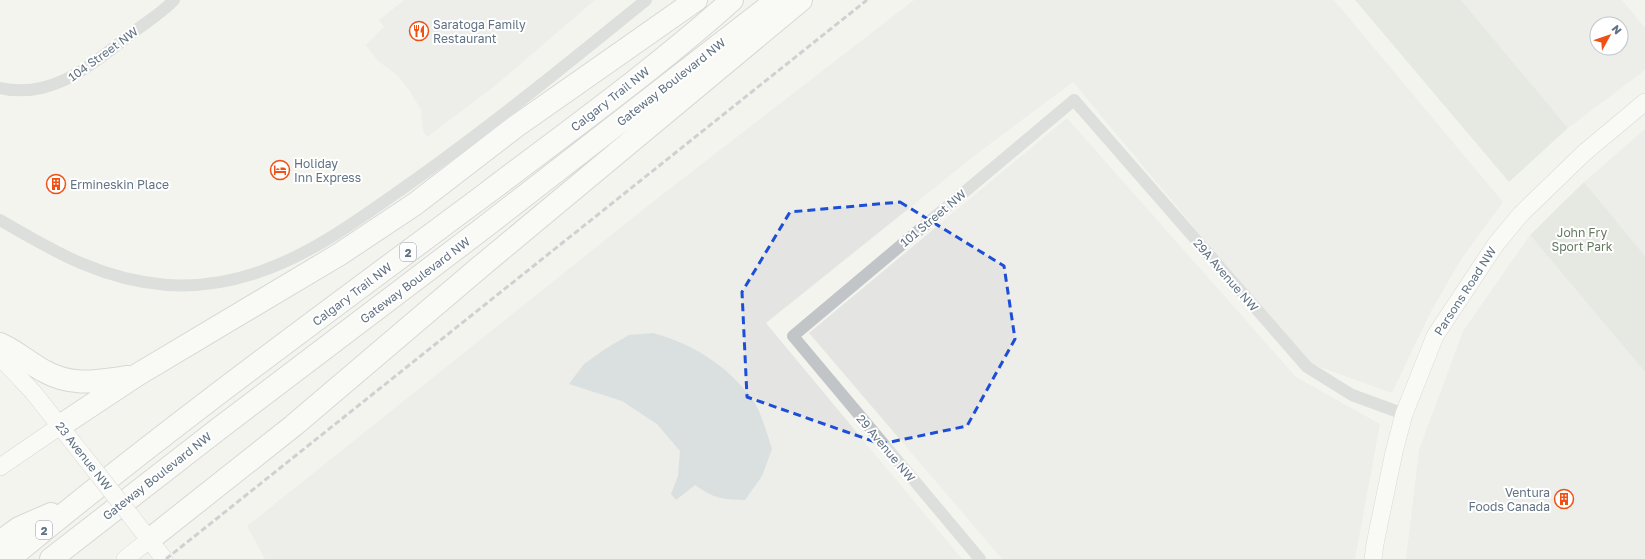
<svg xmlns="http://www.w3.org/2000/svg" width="1645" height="559" viewBox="0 0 1645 559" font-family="'Golos Text',sans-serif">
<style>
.built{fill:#e4e5e3;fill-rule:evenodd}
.green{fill:#d4dbd0}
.water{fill:#bbc7cc}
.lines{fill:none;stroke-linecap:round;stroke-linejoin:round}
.secondary-casing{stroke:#b5babf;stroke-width:18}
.highway-casing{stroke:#b3b7ba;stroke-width:24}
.street{stroke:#c1c5c8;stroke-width:12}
.secondary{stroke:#fff;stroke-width:17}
.highway{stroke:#fff;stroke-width:22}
.rail{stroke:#a1a7ad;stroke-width:3;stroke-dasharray:6 3;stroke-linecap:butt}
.secondary-bridge-casing{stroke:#b5babf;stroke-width:18;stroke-linecap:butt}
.secondary-bridge{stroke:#fff;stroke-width:17}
.marked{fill:none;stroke:#1d4ed8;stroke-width:3;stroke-dasharray:8 5;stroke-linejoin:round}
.labels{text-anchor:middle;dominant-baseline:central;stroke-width:4;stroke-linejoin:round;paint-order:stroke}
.shield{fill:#fff;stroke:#909ca8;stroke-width:1}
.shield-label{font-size:11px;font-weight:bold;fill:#607283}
.poi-label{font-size:12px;fill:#607283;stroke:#fff;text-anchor:start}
.street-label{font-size:12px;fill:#607283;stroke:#fff}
.park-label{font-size:12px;fill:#647960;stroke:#fff}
</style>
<rect width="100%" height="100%" fill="#f4f4ef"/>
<path class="built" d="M 404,0 L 595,0 L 496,85 L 427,137 L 423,130 L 421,110 L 409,90 L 398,76 L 378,61 L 366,45 L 384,27 L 379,20 Z
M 914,0 L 1334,0 L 1503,202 L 1460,261 L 1429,315 L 1392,393 L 1306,362 L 1073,82 L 978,153 L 766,323 L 962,559 L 265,559 L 247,526 L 659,197 Z
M 1461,0 L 1622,0 L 1645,28 L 1645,70 L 1568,128 ZM 1597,24 L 1621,24 L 1621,48 L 1597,48 Z
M 1067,118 L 1296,377 L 1380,424 L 1355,559 L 1002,559 L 809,333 Z
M 1645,129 L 1645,256 L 1584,182 Z
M 1530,235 L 1645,372 L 1645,559 L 1406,559 L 1419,450 L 1463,331 Z"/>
<path class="green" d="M 1355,0 L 1461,0 L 1568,128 L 1509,182 Z
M 1584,182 L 1645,256 L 1645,372 L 1530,235 Z"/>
<path class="water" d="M 653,333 C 693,344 728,366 753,400 C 760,409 768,437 772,449 L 762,476 L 745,500 C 721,499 715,499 695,485 L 676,500 L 671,494 L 678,476 L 680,451 L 657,424 L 622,401 L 569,384 L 584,364 L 605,349 L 629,335 Z"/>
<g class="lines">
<defs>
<path id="secondary" d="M 0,357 L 33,392 L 82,454
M 0,467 L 60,426
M 130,515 L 164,559
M 125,559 L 149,540
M 1373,559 L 1375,544 L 1394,452 L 1404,414 L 1435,336 L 1496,244 L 1521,214 L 1584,153 L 1645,102"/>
<path id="highway" d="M 0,344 C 16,351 29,363 44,371 C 72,387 98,381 128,377
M 60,426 L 137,375 L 340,254 L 415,204 L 515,127 L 696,0
M 149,540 L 293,426 L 480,267 L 801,0
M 0,542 L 19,528 L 51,514
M 9,559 C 163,431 326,313 487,193 C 570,130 655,69 732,0
M 51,559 L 221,427 L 482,229 L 777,0"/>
</defs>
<use href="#secondary" class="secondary-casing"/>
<use href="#highway" class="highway-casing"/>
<path class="street" d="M 0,88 C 53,100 92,64 131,34 C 145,23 162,13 174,0
M 0,220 C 55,252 102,280 167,285 C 200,287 236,281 267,269 C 314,252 361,218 402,189 C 486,130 566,65 646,0
M 980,559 L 793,336 L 1074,100 L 1307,367 L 1352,395 L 1404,414"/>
<use href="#secondary" class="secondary"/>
<use href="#highway" class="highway"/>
<path class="rail" d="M 166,559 L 867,0"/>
<defs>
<path id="secondary-bridge" d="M 82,454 L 130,515"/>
</defs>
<use href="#secondary-bridge" class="secondary-bridge-casing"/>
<use href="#secondary-bridge" class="secondary-bridge"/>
</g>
<path d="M0 0H1645V559H0ZM 900,202 L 1004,266 L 1015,339 L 967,426 L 881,444 L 747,397 L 742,292 L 790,212 Z" fill="#f4f4ef" fill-opacity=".55" fill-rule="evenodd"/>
<path class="marked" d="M 900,202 L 1004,266 L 1015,339 L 967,426 L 881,444 L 747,397 L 742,292 L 790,212 Z"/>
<defs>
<symbol id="restaurant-ring" viewBox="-11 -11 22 22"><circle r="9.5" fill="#fff" stroke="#f05013" stroke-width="1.5"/><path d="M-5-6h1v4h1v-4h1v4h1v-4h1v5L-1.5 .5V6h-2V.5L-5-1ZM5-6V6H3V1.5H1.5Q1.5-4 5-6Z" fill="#f05013"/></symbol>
<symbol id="hotel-ring" viewBox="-11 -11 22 22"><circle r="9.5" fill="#fff" stroke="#f05013" stroke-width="1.5"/><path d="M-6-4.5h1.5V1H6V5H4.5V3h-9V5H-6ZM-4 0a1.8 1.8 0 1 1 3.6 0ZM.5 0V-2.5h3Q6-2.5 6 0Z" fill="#f05013"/></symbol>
<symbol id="building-ring" viewBox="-11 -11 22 22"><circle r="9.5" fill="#fff" stroke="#f05013" stroke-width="1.5"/><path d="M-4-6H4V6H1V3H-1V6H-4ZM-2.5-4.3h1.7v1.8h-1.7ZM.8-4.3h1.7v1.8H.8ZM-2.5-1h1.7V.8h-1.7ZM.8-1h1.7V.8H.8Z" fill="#f05013"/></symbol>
</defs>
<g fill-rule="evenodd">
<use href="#restaurant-ring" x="408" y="20" width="22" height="22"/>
<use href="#hotel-ring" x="269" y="159" width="22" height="22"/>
<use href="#building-ring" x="45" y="173" width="22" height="22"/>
<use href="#building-ring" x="1553" y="488" width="22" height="22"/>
</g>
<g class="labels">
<g class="shield">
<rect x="400" y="243" width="16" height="18" rx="3"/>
<rect x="36" y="521" width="16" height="18" rx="3"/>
</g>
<g class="shield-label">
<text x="408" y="252">2</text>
<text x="44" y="530">2</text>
</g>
<g class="poi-label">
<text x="433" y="24">Saratoga Family<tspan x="433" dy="14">Restaurant</tspan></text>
<text x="294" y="163">Holiday<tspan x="294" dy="14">Inn Express</tspan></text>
<text x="70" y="184">Ermineskin Place</text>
<text x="1550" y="492" text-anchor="end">Ventura<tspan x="1550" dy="14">Foods Canada</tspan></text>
</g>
<g class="street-label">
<text transform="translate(103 54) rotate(-36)">104 Street NW</text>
<text transform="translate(671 82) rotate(-38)">Gateway Boulevard NW</text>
<text transform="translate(610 99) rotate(-38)">Calgary Trail NW</text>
<text transform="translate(933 218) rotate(-40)">101 Street NW</text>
<text transform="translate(1226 275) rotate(49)">29A Avenue NW</text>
<text transform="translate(415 280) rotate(-37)">Gateway Boulevard NW</text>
<text transform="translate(1465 291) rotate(-57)">Parsons Road NW</text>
<text transform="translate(352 294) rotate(-37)">Calgary Trail NW</text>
<text transform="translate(886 448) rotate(50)">29 Avenue NW</text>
<text transform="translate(84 456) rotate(52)">23 Avenue NW</text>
<text transform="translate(157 476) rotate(-38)">Gateway Boulevard NW</text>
</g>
<g class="park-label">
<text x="1582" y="232">John Fry<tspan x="1582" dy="14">Sport Park</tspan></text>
</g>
</g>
<g transform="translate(1609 36) rotate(50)"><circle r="19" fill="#ffffff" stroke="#bfc7cd"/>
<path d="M0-3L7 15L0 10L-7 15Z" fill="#f05013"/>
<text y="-6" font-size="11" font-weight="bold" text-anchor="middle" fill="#607283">N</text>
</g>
</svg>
